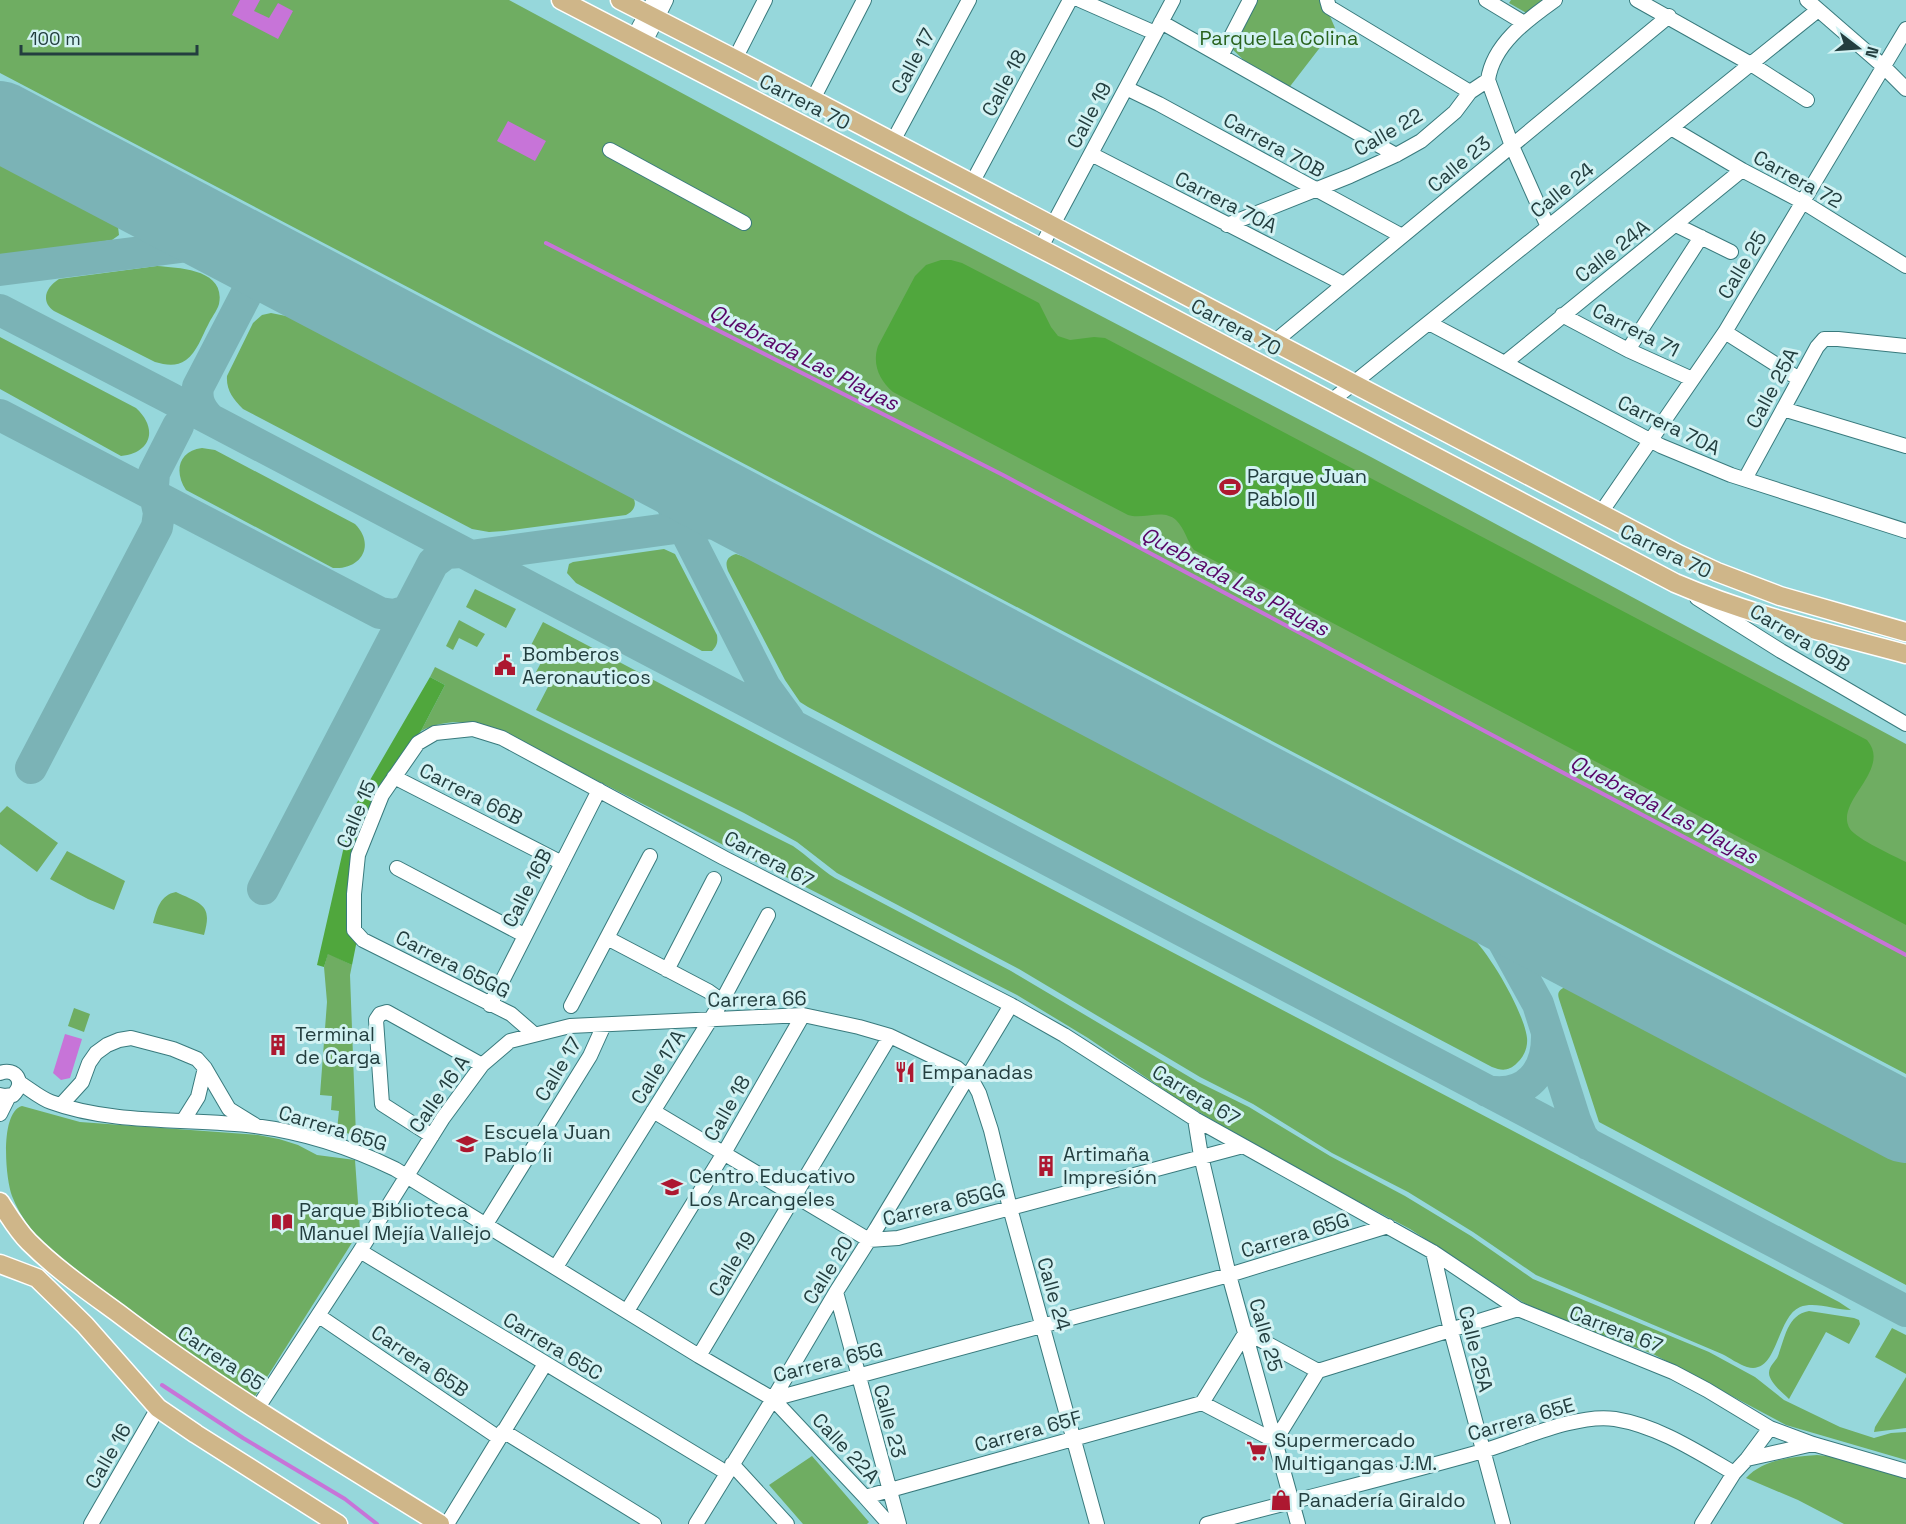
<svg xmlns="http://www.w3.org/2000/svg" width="1906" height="1524" viewBox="0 0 1906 1524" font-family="'Space Grotesk',sans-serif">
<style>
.green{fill:#6fad62}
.forest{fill:#50a73d}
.water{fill:#c774d8}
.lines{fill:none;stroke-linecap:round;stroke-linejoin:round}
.stream{stroke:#c774d8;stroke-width:4}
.taxiway{stroke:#7bb3b6;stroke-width:32}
.runway{stroke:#7bb3b6;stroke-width:80}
.minor-casing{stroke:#397a7d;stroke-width:16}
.major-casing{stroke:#fff;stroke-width:21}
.minor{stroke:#fff;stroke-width:14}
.major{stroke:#cfb689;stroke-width:18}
.labels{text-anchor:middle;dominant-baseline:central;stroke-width:6;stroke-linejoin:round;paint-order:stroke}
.park-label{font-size:20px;fill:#2a631e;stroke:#d2f2f3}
.street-label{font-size:20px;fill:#233e3f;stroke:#d2f2f3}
.poi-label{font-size:20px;fill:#233e3f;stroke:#d2f2f3;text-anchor:start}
.water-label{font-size:21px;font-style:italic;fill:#580667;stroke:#d2f2f3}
</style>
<rect width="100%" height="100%" fill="#96d7db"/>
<path class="green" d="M 0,0 L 509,0 L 910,216 L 1371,457 L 1906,744 L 1906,1074 L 0,73 Z
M 1250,0 L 1323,0 L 1335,28 L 1288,89 L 1256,72 L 1227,44 Z
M 1511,0 L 1546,0 L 1528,14 L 1509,3 Z
M 0,162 L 110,218 L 118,227 L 119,235 L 112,240 L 0,256 Z
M 157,266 C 179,268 226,269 219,304 C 217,311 211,318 208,325 C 202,336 197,352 186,360 C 176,367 166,365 155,362 L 54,311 C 40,301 46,287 59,279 Z
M 271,313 L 291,317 L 632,496 C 638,504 634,511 626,515 L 504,531 L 489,532 L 472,529 L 243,409 C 233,399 226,390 227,376 L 253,323 L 262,315 Z
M 0,337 L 136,408 C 158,428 152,453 121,456 L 0,389 Z
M 202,448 L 215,450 L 355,524 C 376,545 361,570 333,568 L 186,490 C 174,472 178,451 202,448 Z
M 664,549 L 675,554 L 717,635 C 718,642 717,646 712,651 L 702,651 L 576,583 L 567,573 L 569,564 L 573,562 Z
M 736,554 L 754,560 L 1471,936 C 1490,954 1524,1012 1527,1038 C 1528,1047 1524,1057 1517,1063 C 1509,1071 1502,1071 1492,1067 L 808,707 L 800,702 L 785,680 L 728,571 C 725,563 726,557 736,554 Z
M 475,589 L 516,609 L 506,628 L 466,607 Z
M 459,620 L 485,634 L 477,647 L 459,638 L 453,650 L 446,646 Z
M 543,622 L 1839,1302 L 1851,1310 C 1835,1310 1815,1301 1800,1307 C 1776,1317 1778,1376 1747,1367 C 1738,1364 1730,1358 1722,1354 L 1536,1275 L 1473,1232 L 1408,1192 L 1332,1153 L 1253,1104 L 1200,1077 L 1019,969 L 837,873 L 797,842 L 744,813 L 536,710 L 551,681 L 536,672 L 543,659 L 528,651 Z
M 435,667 L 793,846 C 808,856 820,869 835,878 L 1011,971 L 1198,1082 L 1249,1107 L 1330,1156 L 1405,1196 L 1471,1236 L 1533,1279 L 1709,1352 L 1755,1377 L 1784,1400 L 1840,1427 L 1874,1438 L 1891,1433 L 1906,1432 L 1906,1460 L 1786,1425 L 1653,1354 L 1546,1314 L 1524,1303 L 1410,1229 L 1314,1178 L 1204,1115 L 1173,1096 L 1088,1038 L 1017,995 L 498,730 C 472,721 446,718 421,731 L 445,685 L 430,677 Z
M 7,806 L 58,843 L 37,872 L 0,844 L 0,813 Z
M 67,851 L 125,881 L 114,910 L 88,899 L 50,879 Z
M 176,892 C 201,904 213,904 204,935 L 153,923 C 157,909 160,895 176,892 Z
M 328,953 L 352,965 L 350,975 L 356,1136 L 337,1130 L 339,1111 L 331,1110 L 332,1096 L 320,1095 L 327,1002 L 324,967 Z
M 1565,987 L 1572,988 L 1906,1162 L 1906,1285 L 1599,1122 L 1559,999 C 1557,993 1559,990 1565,987 Z
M 74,1008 L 90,1014 L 84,1032 L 68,1026 Z
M 22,1106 L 80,1122 L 258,1135 L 279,1139 L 298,1145 L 317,1155 L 355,1160 L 360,1230 L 252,1401 L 156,1336 L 50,1251 C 35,1235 20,1217 12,1196 C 5,1177 0,1112 22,1106 Z
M 1809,1311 L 1854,1318 L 1859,1320 L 1860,1324 L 1849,1344 L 1826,1332 L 1789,1399 C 1783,1393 1769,1382 1769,1373 C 1769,1366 1776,1361 1778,1356 C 1785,1338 1787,1315 1809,1311 Z
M 1892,1328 L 1906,1335 L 1906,1374 L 1875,1357 Z
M 1906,1377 L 1906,1428 L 1874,1432 L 1875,1427 Z
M 1817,1455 L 1837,1457 L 1906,1479 L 1906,1524 L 1844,1524 L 1798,1500 L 1746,1478 C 1764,1459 1792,1457 1817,1455 Z
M 812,1456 L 869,1522 L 867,1524 L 803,1524 L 769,1485 Z"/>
<path class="forest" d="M 941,260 L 951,260 L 962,263 L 1039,303 L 1051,327 L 1058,336 L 1070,340 L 1094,337 L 1105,338 L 1867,740 C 1893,770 1833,802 1850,829 C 1857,839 1894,856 1906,862 L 1906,925 L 1194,550 C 1187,541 1185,529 1176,520 C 1163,508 1143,520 1128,515 L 893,392 C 879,380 872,364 878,346 L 915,276 L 926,265 Z
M 430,677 L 445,685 L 421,731 L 397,760 L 376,794 L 359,841 L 357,940 L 352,965 L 328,954 L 324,967 L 317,965 L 352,811 Z"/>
<path class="water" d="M 240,0 L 260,0 L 254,11 L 269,18 L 278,3 L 293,11 L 278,39 L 232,15 Z
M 508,121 L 546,141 L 535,161 L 497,141 Z
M 65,1034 L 82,1039 L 70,1078 L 61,1080 L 53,1073 Z"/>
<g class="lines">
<path class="stream" d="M 546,243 L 1003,475 L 1906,955
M 162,1385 L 243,1438 L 345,1499 L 377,1524"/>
<path class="taxiway" d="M 0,270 L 228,241
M 0,310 L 166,396 L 1906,1311
M 0,415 L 380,613 L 394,615 L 408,611
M 208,417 C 200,408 196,400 198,387 L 250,287 C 266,269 276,268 298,277
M 644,459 L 659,479 L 765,687 L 789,720
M 471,556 L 741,519 L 767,524
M 31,768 L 157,527 L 159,513 L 153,486 L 154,473 L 178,426
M 263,889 L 433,563 L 446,553 L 461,552
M 1480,899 L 1538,1004 L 1575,1120 L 1582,1137 L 1588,1144
M 1487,1091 C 1527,1098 1548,1071 1547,1034"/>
<path class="runway" d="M 0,121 L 1906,1123"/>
<defs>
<path id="minor" d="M 1080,0 L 1155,33
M 1327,0 L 1329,7 L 1470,92
M 1486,0 L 1524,23
M 1637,0 L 1751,64 L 1807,100
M 1807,0 L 1883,66 L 1906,89
M 1161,22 L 1396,155
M 633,38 L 654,0
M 644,44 L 666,0
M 1221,56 L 1250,0
M 735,59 L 765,0
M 1488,80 L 1512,146 L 1548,227
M 1126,88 L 1159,104 L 1402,236
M 813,99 L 864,0
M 1671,128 L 1742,170 L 1803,202 L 1906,266
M 893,141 L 969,0
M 610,150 L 744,223
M 1091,154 L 1344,284
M 972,183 L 1070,0
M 1227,225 L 1350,176 L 1396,155 L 1421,141 L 1455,112 L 1470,92 L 1488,80 C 1493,44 1527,20 1555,0
M 1676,225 L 1731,252
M 1040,249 L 1173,0
M 1562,315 L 1628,350 L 1692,379
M 1429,323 L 1661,446 L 1731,475 L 1906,531
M 1725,332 L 1799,379
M 1274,342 L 1669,16
M 1628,350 L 1701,237
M 1506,362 L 1742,170
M 1330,402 L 1818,10
M 1783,409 L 1906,446
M 1745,479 L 1817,347 L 1824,339 L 1838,339 L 1906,346
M 1600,514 L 1725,332 L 1906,29
M 1697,598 L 1781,651 L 1906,724
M 394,777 L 562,863
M 397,868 L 524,935
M 607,938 L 708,991 L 722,1001
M 667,970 L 714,879
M 490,1005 L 599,790
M 571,1006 L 650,856
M 534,1034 L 511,1014 L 363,940 L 354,930 L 354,894 L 358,855 L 382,795 L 418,743 L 435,733 L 473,729 L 502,738 L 724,858 L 1011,1005 L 1064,1035 L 1195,1119 L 1433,1252 L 1518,1309 L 1673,1372 L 1707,1390 L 1770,1428 L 1813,1444 L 1906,1471
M 0,1073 C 16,1067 26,1083 13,1095 L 5,1096 L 0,1095
M 20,1083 C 30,1089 40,1098 51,1102 C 113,1125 190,1118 255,1126 C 302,1132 352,1148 395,1169 L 699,1356 L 773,1399 L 865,1497 L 889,1524
M 61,1105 L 82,1082 L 89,1063 L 96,1053 L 107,1045 L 119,1040 L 131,1038 L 173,1049 L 197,1059 L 205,1068 L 229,1109 L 255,1125
M 653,1111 L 869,1240 L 898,1238 L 1243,1146
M 0,1114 L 9,1096
M 1195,1119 L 1201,1156 L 1229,1275 L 1298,1524
M 183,1121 L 198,1097 L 205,1068
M 432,1136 L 382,1104 L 376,1020 L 380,1014 L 387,1012 L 482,1065
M 486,1224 L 590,1056 L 604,1025
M 360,1251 L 727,1473
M 1433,1252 L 1451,1331 L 1503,1524
M 556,1267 L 722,1001 L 768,915
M 836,1292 L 899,1524
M 627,1311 L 724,1153 L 803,1015
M 319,1316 L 499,1438
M 699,1356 L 890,1036
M 773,1399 L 1229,1275 L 1388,1226
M 1202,1403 L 1246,1332 L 1318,1371
M 257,1409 L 360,1251 L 443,1118 L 482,1065 L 510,1041 L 570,1026 L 803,1015 L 859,1027 L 890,1036 L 957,1068 L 973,1082 L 979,1093 L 991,1130 L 1010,1208 L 1097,1524
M 503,1431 L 654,1524
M 1747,1459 L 1813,1444
M 732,1464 L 787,1524
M 865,1497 L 1202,1403 L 1275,1441 L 1318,1371 L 1518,1309
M 91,1524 L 158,1408
M 447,1524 L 545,1364
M 696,1524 L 773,1399 L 836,1292 L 876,1229 L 1011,1005
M 1207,1524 C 1299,1499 1392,1477 1483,1451 C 1520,1440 1577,1413 1615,1419 C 1658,1426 1696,1451 1734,1473
M 1702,1524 L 1734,1473 L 1747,1459 L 1770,1428"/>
<path id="major" d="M 561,0 L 1057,257 L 1675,583 C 1749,615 1828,633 1906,654
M 620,0 L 735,59 L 1678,554 L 1717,572 L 1780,596 L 1906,632
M 0,1202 C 9,1216 17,1230 29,1242 C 56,1269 88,1291 118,1313 C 220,1391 331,1456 440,1524
M 0,1264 L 37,1278 L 85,1325 L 158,1408 L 196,1434 L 338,1524"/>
</defs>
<use href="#minor" class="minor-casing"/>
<use href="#major" class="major-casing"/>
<use href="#minor" class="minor"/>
<use href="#major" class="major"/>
</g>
<defs>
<symbol id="stadium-bare" viewBox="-9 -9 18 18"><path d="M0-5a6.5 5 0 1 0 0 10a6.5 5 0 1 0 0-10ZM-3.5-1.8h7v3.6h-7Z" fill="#ad1830" stroke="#d2f2f3" stroke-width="2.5" paint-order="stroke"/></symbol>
<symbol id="civic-bare" viewBox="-9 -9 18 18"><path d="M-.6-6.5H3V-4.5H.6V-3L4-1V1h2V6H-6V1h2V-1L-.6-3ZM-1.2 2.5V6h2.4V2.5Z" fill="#ad1830" stroke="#d2f2f3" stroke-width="2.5" paint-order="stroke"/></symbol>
<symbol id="building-bare" viewBox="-9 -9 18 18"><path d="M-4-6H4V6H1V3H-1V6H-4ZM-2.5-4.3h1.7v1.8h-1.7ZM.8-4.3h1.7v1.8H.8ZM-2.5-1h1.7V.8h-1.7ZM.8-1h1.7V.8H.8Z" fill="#ad1830" stroke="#d2f2f3" stroke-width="2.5" paint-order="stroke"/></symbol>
<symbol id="restaurant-bare" viewBox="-9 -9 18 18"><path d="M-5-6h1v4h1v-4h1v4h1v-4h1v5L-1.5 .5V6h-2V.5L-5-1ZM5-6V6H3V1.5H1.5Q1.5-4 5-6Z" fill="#ad1830" stroke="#d2f2f3" stroke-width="2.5" paint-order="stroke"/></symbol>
<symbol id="school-bare" viewBox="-9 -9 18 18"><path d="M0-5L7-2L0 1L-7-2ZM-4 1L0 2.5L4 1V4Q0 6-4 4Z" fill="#ad1830" stroke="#d2f2f3" stroke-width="2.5" paint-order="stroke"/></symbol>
<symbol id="library-bare" viewBox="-9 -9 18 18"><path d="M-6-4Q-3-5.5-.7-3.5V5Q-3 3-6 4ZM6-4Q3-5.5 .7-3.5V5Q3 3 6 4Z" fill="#ad1830" stroke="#d2f2f3" stroke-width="2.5" paint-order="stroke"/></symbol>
<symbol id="supermarket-bare" viewBox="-9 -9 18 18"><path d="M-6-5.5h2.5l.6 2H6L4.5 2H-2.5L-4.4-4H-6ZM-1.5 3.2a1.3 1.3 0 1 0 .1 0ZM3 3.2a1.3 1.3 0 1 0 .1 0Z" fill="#ad1830" stroke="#d2f2f3" stroke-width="2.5" paint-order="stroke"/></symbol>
<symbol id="shop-bare" viewBox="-9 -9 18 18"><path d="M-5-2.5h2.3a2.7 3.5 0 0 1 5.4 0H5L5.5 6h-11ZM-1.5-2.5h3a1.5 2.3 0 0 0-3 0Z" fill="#ad1830" stroke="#d2f2f3" stroke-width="2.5" paint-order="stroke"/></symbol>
</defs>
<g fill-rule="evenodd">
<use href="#stadium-bare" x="1215" y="472" width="30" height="30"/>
<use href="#civic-bare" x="490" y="650" width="30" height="30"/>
<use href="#building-bare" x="263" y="1030" width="30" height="30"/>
<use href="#restaurant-bare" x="890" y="1057" width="30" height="30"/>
<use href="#school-bare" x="452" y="1129" width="30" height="30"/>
<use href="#building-bare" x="1031" y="1151" width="30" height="30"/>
<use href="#school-bare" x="657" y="1172" width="30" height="30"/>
<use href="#library-bare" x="267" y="1207" width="30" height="30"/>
<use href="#supermarket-bare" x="1242" y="1436" width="30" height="30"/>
<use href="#shop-bare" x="1266" y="1485" width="30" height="30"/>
</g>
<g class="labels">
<g class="park-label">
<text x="1279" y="38">Parque La Colina</text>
</g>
<g class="street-label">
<text transform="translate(913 61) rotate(-62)">Calle 17</text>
<text transform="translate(1004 83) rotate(-62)">Calle 18</text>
<text transform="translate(805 102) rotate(27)">Carrera 70</text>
<text transform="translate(1089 115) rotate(-62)">Calle 19</text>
<text transform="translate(1388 132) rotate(-30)">Calle 22</text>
<text transform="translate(1274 145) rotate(29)">Carrera 70B</text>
<text transform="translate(1459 164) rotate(-40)">Calle 23</text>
<text transform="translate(1798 179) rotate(29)">Carrera 72</text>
<text transform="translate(1562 190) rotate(-39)">Calle 24</text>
<text transform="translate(1226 202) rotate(27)">Carrera 70A</text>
<text transform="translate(1612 251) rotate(-38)">Calle 24A</text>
<text transform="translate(1742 265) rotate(-59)">Calle 25</text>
<text transform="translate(1236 327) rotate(28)">Carrera 70</text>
<text transform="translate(1636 330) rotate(27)">Carrera 71</text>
<text transform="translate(1772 388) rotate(-62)">Calle 25A</text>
<text transform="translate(1669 425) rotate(26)">Carrera 70A</text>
<text transform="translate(1666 551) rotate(26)">Carrera 70</text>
<text transform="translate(1800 638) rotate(31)">Carrera 69B</text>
<text transform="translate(471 794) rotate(27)">Carrera 66B</text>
<text transform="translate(356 814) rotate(-67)">Calle 15</text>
<text transform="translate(769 859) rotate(28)">Carrera 67</text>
<text transform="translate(527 888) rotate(-63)">Calle 16B</text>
<text transform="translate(453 964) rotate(27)">Carrera 65GG</text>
<text transform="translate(757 999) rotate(-1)">Carrera 66</text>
<text transform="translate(658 1067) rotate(-58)">Calle 17A</text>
<text transform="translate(558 1069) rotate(-59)">Calle 17</text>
<text transform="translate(439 1094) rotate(-55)">Calle 16 A</text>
<text transform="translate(1196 1095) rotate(31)">Carrera 67</text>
<text transform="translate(727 1108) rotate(-60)">Calle 18</text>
<text transform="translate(333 1128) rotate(17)">Carrera 65G</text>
<text transform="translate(944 1204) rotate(-14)">Carrera 65GG</text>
<text transform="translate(1295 1235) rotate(-17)">Carrera 65G</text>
<text transform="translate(732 1264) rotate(-59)">Calle 19</text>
<text transform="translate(828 1270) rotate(-58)">Calle 20</text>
<text transform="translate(1054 1294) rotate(74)">Calle 24</text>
<text transform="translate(1616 1329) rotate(21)">Carrera 67</text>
<text transform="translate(1266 1335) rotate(74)">Calle 25</text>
<text transform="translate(553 1346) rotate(31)">Carrera 65C</text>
<text transform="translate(1476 1349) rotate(76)">Calle 25A</text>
<text transform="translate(221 1358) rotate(34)">Carrera 65</text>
<text transform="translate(420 1361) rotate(34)">Carrera 65B</text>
<text transform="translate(828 1362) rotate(-14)">Carrera 65G</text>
<text transform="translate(1521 1419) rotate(-16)">Carrera 65E</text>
<text transform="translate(890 1421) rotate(75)">Calle 23</text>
<text transform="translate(1028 1431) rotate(-15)">Carrera 65F</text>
<text transform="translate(846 1448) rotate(47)">Calle 22A</text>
<text transform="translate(108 1456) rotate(-60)">Calle 16</text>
</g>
<g class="poi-label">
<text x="1247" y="476">Parque Juan<tspan x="1247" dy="23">Pablo II</tspan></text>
<text x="522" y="654">Bomberos<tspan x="522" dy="23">Aeronauticos</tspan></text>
<text x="295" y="1034">Terminal<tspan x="295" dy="23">de Carga</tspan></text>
<text x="922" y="1072">Empanadas</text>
<text x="484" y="1132">Escuela Juan<tspan x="484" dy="23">Pablo Ii</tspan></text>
<text x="1063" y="1154">Artimaña<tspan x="1063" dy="23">Impresión</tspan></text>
<text x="689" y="1176">Centro Educativo<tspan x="689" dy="23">Los Arcangeles</tspan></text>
<text x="299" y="1210">Parque Biblioteca<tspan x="299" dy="23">Manuel Mejía Vallejo</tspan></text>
<text x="1274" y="1440">Supermercado<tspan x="1274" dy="23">Multigangas J.M.</tspan></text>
<text x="1298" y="1500">Panadería Giraldo</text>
</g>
<g class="water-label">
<text transform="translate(804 357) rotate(27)">Quebrada Las Playas</text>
<text transform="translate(1235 581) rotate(28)">Quebrada Las Playas</text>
<text transform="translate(1664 809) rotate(28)">Quebrada Las Playas</text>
</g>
</g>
<g transform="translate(1858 48) rotate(107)" stroke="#d2f2f3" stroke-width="4.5" paint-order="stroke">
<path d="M0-4.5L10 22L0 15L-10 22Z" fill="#233e3f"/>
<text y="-9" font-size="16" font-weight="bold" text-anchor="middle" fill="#233e3f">N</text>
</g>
<path d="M21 45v9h176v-9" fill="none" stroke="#233e3f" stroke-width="3"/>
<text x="30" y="45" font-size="18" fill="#233e3f" stroke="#d2f2f3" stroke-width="4.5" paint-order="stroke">100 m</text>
</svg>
